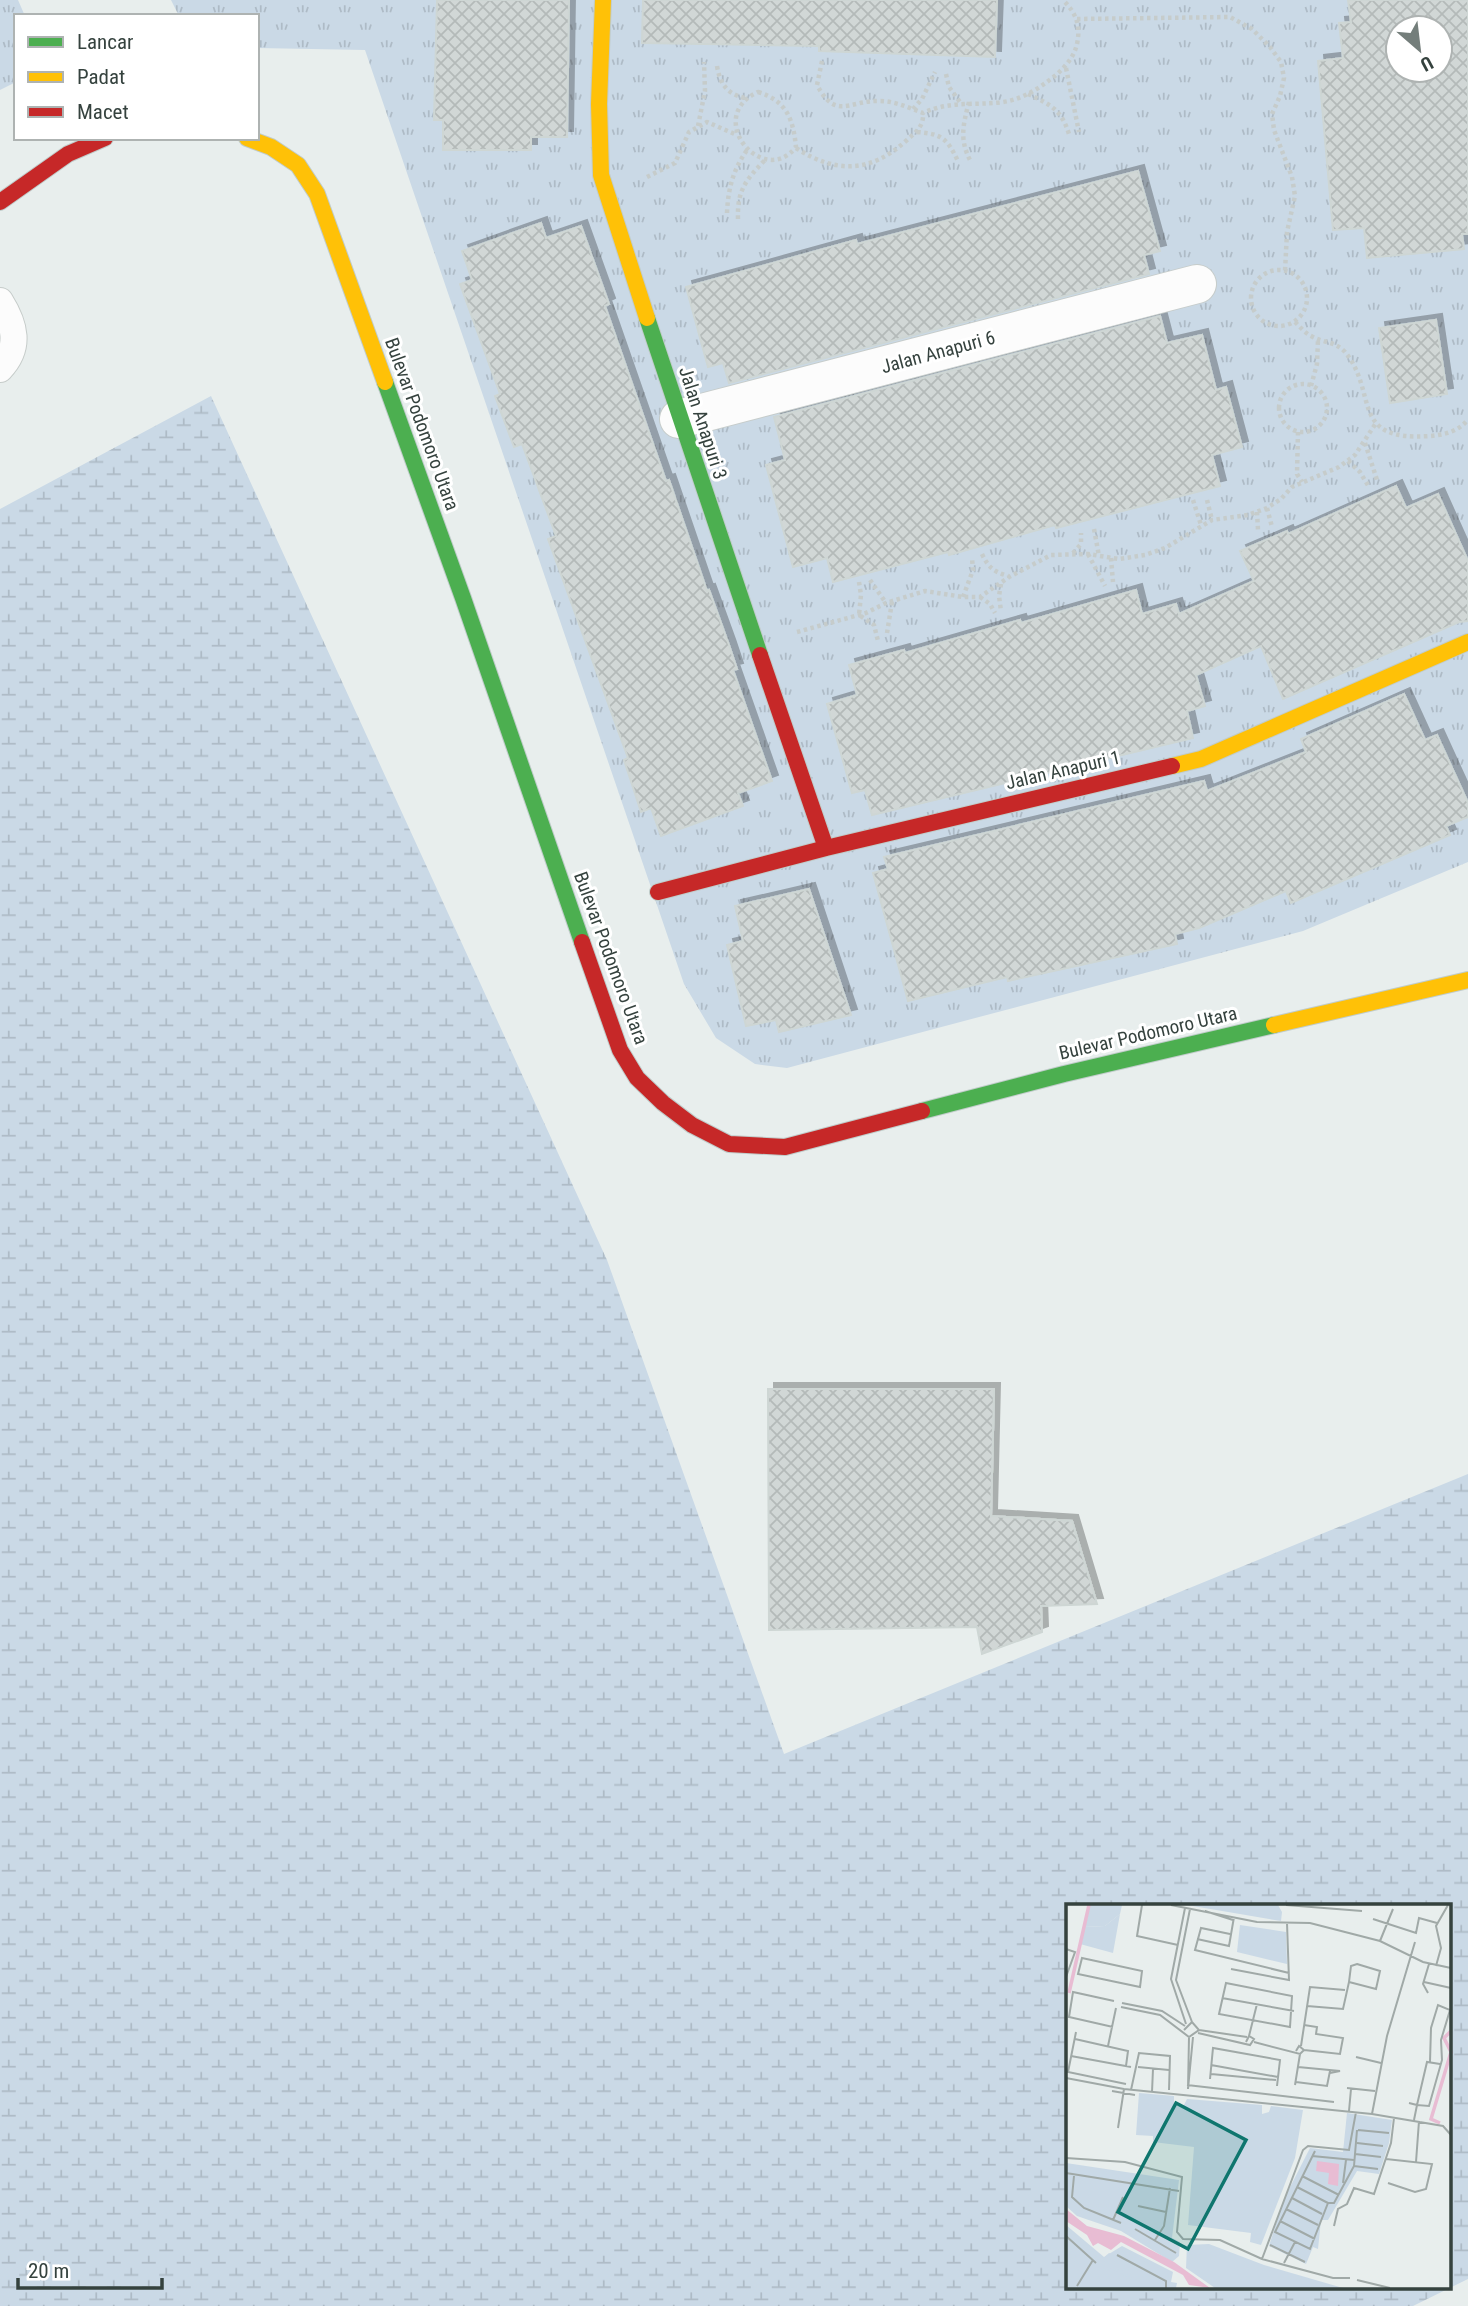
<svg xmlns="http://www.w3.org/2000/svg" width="1468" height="2306" viewBox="0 0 1468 2306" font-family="'Roboto Condensed',sans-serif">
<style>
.grass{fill:url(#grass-tufts);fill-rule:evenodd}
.wetland{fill:url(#wetland-marsh);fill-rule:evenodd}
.building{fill:url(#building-cross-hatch);stroke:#ced6d4;stroke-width:2;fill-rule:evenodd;filter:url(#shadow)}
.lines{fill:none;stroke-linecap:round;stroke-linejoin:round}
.lane-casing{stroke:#c6ccca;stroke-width:28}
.street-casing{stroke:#c6ccca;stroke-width:40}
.fast-casing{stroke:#c0ccca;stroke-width:18}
.slow-casing{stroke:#c0ccca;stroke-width:18}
.jam-casing{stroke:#c0ccca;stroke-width:18}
.path{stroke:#c6cccb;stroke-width:4.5;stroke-dasharray:3.5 3.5;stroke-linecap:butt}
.lane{stroke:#fcfcfc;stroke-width:26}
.street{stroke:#fcfcfc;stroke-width:38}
.fast{stroke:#4caf50;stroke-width:16}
.slow{stroke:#ffc107;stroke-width:16}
.jam{stroke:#c62828;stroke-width:16}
.labels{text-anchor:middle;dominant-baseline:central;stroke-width:6;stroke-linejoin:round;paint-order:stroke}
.street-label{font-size:19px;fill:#35423e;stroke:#fff}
.inset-river{fill:none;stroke:#e8bcd3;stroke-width:3.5}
.inset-road{fill:none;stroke:#a0a9a7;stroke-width:2}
.view{fill:#0f766e;fill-opacity:0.15;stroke:#0f766e;stroke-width:3.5}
.inset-edge{fill:none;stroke:#35423e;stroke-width:3.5}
</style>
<defs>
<pattern id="grass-tufts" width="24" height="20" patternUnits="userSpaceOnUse" patternTransform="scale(1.75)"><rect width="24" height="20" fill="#cad9e6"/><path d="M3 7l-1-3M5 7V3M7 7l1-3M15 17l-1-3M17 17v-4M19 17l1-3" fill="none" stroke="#aebbc6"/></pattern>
<pattern id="wetland-marsh" width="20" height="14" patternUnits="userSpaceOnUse" patternTransform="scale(1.75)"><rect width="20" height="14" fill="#cad9e6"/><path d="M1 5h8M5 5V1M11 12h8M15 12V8" fill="none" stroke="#aebbc6"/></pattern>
<pattern id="building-cross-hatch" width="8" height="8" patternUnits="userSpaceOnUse" patternTransform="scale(1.75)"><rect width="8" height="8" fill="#d1d7d6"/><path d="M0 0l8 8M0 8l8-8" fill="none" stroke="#b4bab9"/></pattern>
<filter id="shadow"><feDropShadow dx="6" dy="-6" stdDeviation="0" flood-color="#0004"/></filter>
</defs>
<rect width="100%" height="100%" fill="#e8eeed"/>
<path class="grass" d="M 0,0 L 18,0 L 25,16 L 16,16 L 16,82 L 0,90 Z
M 171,0 L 1468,0 L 1468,862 L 1303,931 L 787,1068 L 755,1064 L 716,1038 L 684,984 L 365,50 L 257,48 L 257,16 L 179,16 ZM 1398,28 L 1440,28 L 1440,70 L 1398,70 Z"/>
<path class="wetland" d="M 211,396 L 607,1260 L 784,1754 L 1468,1474 L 1468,2279 L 1413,2306 L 0,2306 L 0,509 ZM 1067,1905 L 1449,1905 L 1449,2287 L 1067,2287 Z"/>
<path class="building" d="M 437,0 L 569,0 L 567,137 L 531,137 L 531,150 L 443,150 L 443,120 L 434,120 Z
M 643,0 L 997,0 L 995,57 L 819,51 L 819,46 L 642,43 Z
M 1348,0 L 1468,0 L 1468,234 L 1462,234 L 1464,249 L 1367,258 L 1364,228 L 1333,230 L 1318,61 L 1343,58 L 1339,23 L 1351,22 ZM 1398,28 L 1440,28 L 1440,70 L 1398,70 Z
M 1138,171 L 1160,251 L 1144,255 L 1149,274 L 729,383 L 723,363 L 708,367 L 686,287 L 856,240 L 857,244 Z
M 541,223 L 546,238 L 581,226 L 609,304 L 605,306 L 666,481 L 669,480 L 707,591 L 709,590 L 729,645 L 737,669 L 733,670 L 772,781 L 738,793 L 743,806 L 661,836 L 651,808 L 641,812 L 624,760 L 628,758 L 548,539 L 556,536 L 522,444 L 514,447 L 495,396 L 500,394 L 460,284 L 472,280 L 462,251 Z
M 1160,316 L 1167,343 L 1202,335 L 1216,390 L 1226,387 L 1242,447 L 1212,455 L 1220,486 L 1056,528 L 1055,525 L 949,555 L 948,552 L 833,582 L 827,558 L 793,567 L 766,465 L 785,460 L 774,417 Z
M 1436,320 L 1447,394 L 1390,403 L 1379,328 Z
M 1396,486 L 1406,508 L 1438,494 L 1468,561 L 1468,621 L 1459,622 L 1283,699 L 1261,646 L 1196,675 L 1205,706 L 1187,711 L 1193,738 L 872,815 L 865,790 L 852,793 L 827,704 L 857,695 L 849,665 L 904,650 L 905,653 L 1020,620 L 1021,623 L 1136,590 L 1142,614 L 1176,604 L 1179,614 L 1254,581 L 1240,551 L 1287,531 L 1288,534 Z
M 1404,694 L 1425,740 L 1437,735 L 1468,803 L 1468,817 L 1446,826 L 1450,835 L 1291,903 L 1286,891 L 1199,928 L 1175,934 L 1177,944 L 1008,981 L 1007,977 L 908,1001 L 873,873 L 888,869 L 884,857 L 1204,781 L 1207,791 L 1306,752 L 1301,739 Z
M 809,889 L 851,1015 L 779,1032 L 776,1020 L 746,1026 L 727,945 L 743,941 L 735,906 Z
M 768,1389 L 994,1389 L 991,1516 L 1072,1521 L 1097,1604 L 1041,1606 L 1042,1632 L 982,1654 L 977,1627 L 769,1630 Z"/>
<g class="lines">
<defs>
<path id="lane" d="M 0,301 C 15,325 21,347 0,369"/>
<path id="street" d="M 679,419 L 1197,284"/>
<path id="fast" d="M 647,318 L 760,655
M 385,382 L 463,598 L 582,942
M 922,1111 L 1064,1074 L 1274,1025"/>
<path id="slow" d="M 603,0 L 599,104 L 601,175 L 647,318
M 247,138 L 271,147 L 298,165 L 317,194 L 385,382
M 1172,766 L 1201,759 L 1468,642
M 1274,1025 L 1468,980"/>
<path id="jam" d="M 0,202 L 68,154 L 105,138
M 760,655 L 826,848
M 658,892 L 826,848 L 1172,766
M 582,942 L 620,1050 L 637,1078 L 663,1103 L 692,1125 L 729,1144 L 785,1147 L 922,1111"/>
</defs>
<use href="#lane" class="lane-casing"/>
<use href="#street" class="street-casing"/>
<use href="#fast" class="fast-casing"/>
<use href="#slow" class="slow-casing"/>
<use href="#jam" class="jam-casing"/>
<path class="path" d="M 1077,19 L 1230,17 L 1252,29 L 1270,47 L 1281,62 L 1284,78 L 1280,96 L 1272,114 L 1274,130 L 1292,177 L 1295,196 L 1287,232 L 1285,271
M 822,61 L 817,85 C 836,121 849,100 880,101 C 895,101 909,108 923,113 C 952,100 974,106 1003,102 C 1024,99 1041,87 1056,75 C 1066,66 1074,57 1077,44 C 1081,25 1076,13 1063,0
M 717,66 C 720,84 727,94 745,98
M 1066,68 L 1079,132
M 946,74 L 949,87 L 960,102
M 758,92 C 787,101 793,119 796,147 C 763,189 703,117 758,92 Z
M 1028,94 C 1051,105 1061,109 1069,134
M 969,102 C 963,125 959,140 971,162
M 913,109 L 922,99 L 935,72
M 698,126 L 705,91 L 704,62
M 917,132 C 943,134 947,139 958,161
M 796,148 C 836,174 871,173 907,140 C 916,132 924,126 923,113
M 647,177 L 675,163 L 689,132 L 707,122 L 737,135
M 727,213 C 728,189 733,170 747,150
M 738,219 C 737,190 746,180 765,160
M1251 298a28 28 0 1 1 56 0a28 28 0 1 1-56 0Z
M 1295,322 C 1300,327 1305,333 1311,336 C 1323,343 1335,341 1345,352 C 1379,393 1348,442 1430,436 C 1444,435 1460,431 1468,419
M1279 408a24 24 0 1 1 48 0a24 24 0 1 1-48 0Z
M 1311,386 L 1317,364 L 1318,339
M 1298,432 L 1297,474 L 1302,482
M 1365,443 L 1377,480
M 1348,461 L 1360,472 L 1369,487
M 1193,500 L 1201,525
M 1207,500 L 1212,520
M 1267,508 L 1272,527
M 1257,512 L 1258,530
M 1094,529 L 1099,556
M 1073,553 L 1081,544 L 1081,533
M 982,554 C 988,567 994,572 1008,576
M 1088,554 L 1105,586
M 1111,558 L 1113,582
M 870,580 L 886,603
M 859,582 L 861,595 L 859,615 L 874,625 L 878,641
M 1001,584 L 999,596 L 1001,611
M 963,597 L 973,570 L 972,558
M 980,597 L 990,604 L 995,613
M 797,632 L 866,613 L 886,603 L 925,591 L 963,597 L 980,597 L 1009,577 L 1051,555 L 1088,554 L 1119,559 L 1145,555 L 1165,548 L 1212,520 L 1248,515 L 1267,508 L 1281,499 L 1292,487 L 1339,467 L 1355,455 L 1376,423
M 887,633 L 892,602"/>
<use href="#lane" class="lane"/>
<use href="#street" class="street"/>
<use href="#fast" class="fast"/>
<use href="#slow" class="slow"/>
<use href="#jam" class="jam"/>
</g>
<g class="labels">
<g class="street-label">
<text transform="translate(938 352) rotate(-15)">Jalan Anapuri 6</text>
<text transform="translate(703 423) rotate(72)">Jalan Anapuri 3</text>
<text transform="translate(422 424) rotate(70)">Bulevar Podomoro Utara</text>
<text transform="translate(1063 770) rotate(-13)">Jalan Anapuri 1</text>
<text transform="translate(611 958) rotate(70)">Bulevar Podomoro Utara</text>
<text transform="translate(1148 1033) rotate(-13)">Bulevar Podomoro Utara</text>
</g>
</g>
<g transform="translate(1066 1904)">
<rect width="385" height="385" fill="#e8eeed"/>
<path d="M 121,1 L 212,1 L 216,8 L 215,17 ZM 54,10 L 47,49 L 14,40 L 18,23 L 39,22 ZM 281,209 L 326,216 L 323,239 L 313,270 L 291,267 L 262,316 L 255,316 L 252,345 L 247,343 L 240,360 L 203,342 L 218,295 L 244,244 L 277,248 ZM 0,259 L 113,276 L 106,334 L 114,338 L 113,352 L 106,358 L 55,327 L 11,312 L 0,302 ZM 0,321 L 38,353 L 56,342 L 107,368 L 105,378 L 111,379 L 110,384 L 0,384 ZM 143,340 L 198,361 L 277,384 L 149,384 L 120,364 L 121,341 Z" fill="#cad9e6"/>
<path d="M 23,1 L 56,1 L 54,10 L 39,22 L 18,23 Z" fill="#cad9e6"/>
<path d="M 174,21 L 220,28 L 221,60 L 171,48 ZM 73,189 L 108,192 L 108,201 L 118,201 L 121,195 L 196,201 L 196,210 L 203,208 L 205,202 L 237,206 L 229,254 L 195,341 L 184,338 L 185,329 L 122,321 L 128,243 L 87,238 L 87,232 L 70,231 Z" fill="#cad9e6"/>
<path d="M 43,349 L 51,353 L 47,361 L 78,381 L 70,376 L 66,384 L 57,384 L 63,374 L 45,364 L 34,383 L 22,384 L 33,365 L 30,361 Z" fill="#cad9e6"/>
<path d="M 251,257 L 273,260 L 272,282 L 262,280 L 263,269 L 250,267 ZM 0,305 L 21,322 L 58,332 L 108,358 L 144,384 L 123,381 L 117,371 L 55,338 L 45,346 L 32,339 L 27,342 L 21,331 L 0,317 Z" fill="#e8bcd3"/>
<path class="inset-river" d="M 3,89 L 23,1M 374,219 L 365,215 L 385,148 L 378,134 L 385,127"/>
<path class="inset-road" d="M 76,1 L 71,32 L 112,41M 105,1 L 191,18 L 244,19 L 314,37 L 357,58 L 385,64M 220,1 L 296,7M 119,4 L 105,75 L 120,120M 124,5 L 110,76 L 126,118M 139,7 L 167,16M 307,15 L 350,29 L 353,14 L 371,19M 164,30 L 135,24 L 129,46 L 223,69M 131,35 L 163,42 L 168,13M 314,37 L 327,5M 0,45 L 9,48 L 0,73M 16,54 L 76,67 L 74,83 L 12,70 ZM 291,60 L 314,67 L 310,85 L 283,78 L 285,62 ZM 370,62 L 375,44 L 370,22 L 382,1M 165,65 L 223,76 L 221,19M 358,78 L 385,84M 160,79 L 226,92 L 224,123 L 153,110 ZM 362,89 L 357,80 L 363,60M 156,94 L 228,107M 56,99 L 96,107 L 119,122M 241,102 L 277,105 L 283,78M 55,103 L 94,111 L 123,133 L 133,126 L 126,118 L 118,126M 238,121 L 251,123 L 250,130 L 277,134 L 274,150 L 238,146M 47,123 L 3,113 L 7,88 L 48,97M 133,126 L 181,133M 10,128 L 2,168 L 60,180M 132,129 L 184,141 L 188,135 L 183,132 L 180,138M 183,132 L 191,100M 123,133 L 122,185 L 127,133M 9,135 L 62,147 L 60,162M 188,138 L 234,150 L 238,146 L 233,142 L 230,147M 42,142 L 50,104M 235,142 L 244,83 L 279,86M 5,152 L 65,163M 290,153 L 315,159M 145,161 L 212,173M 72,163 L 103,166M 232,163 L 274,167 L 264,169M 145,170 L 210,176M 0,174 L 58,185 L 306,210 L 377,222 L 385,231M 144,175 L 147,144 L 214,156 L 211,182M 230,178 L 261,182 L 264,167M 121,181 L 268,198M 229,181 L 234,150M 281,184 L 309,187M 65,186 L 73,149 L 104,152 L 103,186M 46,187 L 69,191M 86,188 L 87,165M 343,199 L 351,201 L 361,158 L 374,160M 283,207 L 285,185M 306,210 L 321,132 L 349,38M 348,216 L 351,201 L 363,202 L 376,156 L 375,136 L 384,106 L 372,101 L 365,124 L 364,158M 52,224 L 58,185M 292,226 L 323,229M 291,239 L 317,242M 249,247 L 209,328 L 244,345 L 262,299 L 268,299 L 288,262 L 291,226M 289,250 L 315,253M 246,252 L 288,256M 0,254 L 59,258 L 116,273 L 111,328 L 117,335 L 154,336 L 196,355 L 267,374 L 284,374M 320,255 L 366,260 L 360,285 L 349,288 L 322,279M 350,258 L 353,217M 288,262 L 312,265M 0,269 L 113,287M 8,272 L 6,293 L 18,304 L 55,319M 236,272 L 273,291M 277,279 L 280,256M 231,283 L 262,299M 226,294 L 256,310M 72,302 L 100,308M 220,305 L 252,321M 47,316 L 57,293M 214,317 L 249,335M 268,322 L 272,305 L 281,300 L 288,284 L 308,290 L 325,239 L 328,214M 69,325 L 110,349M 0,332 L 30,359M 89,336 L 98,322 L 104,284M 204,341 L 239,358M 51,351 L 100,377 L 100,384M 196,355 L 237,246 L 242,242 L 283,246 L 290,208M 218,359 L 229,338M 291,376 L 324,384M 11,382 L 27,356"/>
<path class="view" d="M 110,199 L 180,236 L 122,345 L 52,308 Z"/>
<rect width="385" height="385" class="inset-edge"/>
</g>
<rect x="14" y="14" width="245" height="126" fill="#ffffff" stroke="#aeb3b2" stroke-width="2"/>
<rect x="28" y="37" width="35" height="10" fill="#4caf50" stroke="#aeb3b2" stroke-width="2"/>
<text x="77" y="49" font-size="21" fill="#35423e">Lancar</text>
<rect x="28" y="72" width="35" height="10" fill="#ffc107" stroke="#aeb3b2" stroke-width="2"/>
<text x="77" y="84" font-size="21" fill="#35423e">Padat</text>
<rect x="28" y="107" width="35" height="10" fill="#c62828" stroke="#aeb3b2" stroke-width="2"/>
<text x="77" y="119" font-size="21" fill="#35423e">Macet</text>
<g transform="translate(1419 49) rotate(152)"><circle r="33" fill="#ffffff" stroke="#aeb3b2" stroke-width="2"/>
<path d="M0-5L12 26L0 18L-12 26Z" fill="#747e7b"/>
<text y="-10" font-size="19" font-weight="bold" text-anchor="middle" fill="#35423e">U</text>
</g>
<path d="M18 2278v10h144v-10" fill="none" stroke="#35423e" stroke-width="3.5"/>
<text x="28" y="2278" font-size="21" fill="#35423e" stroke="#ffffff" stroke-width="5" paint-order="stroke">20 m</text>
</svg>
